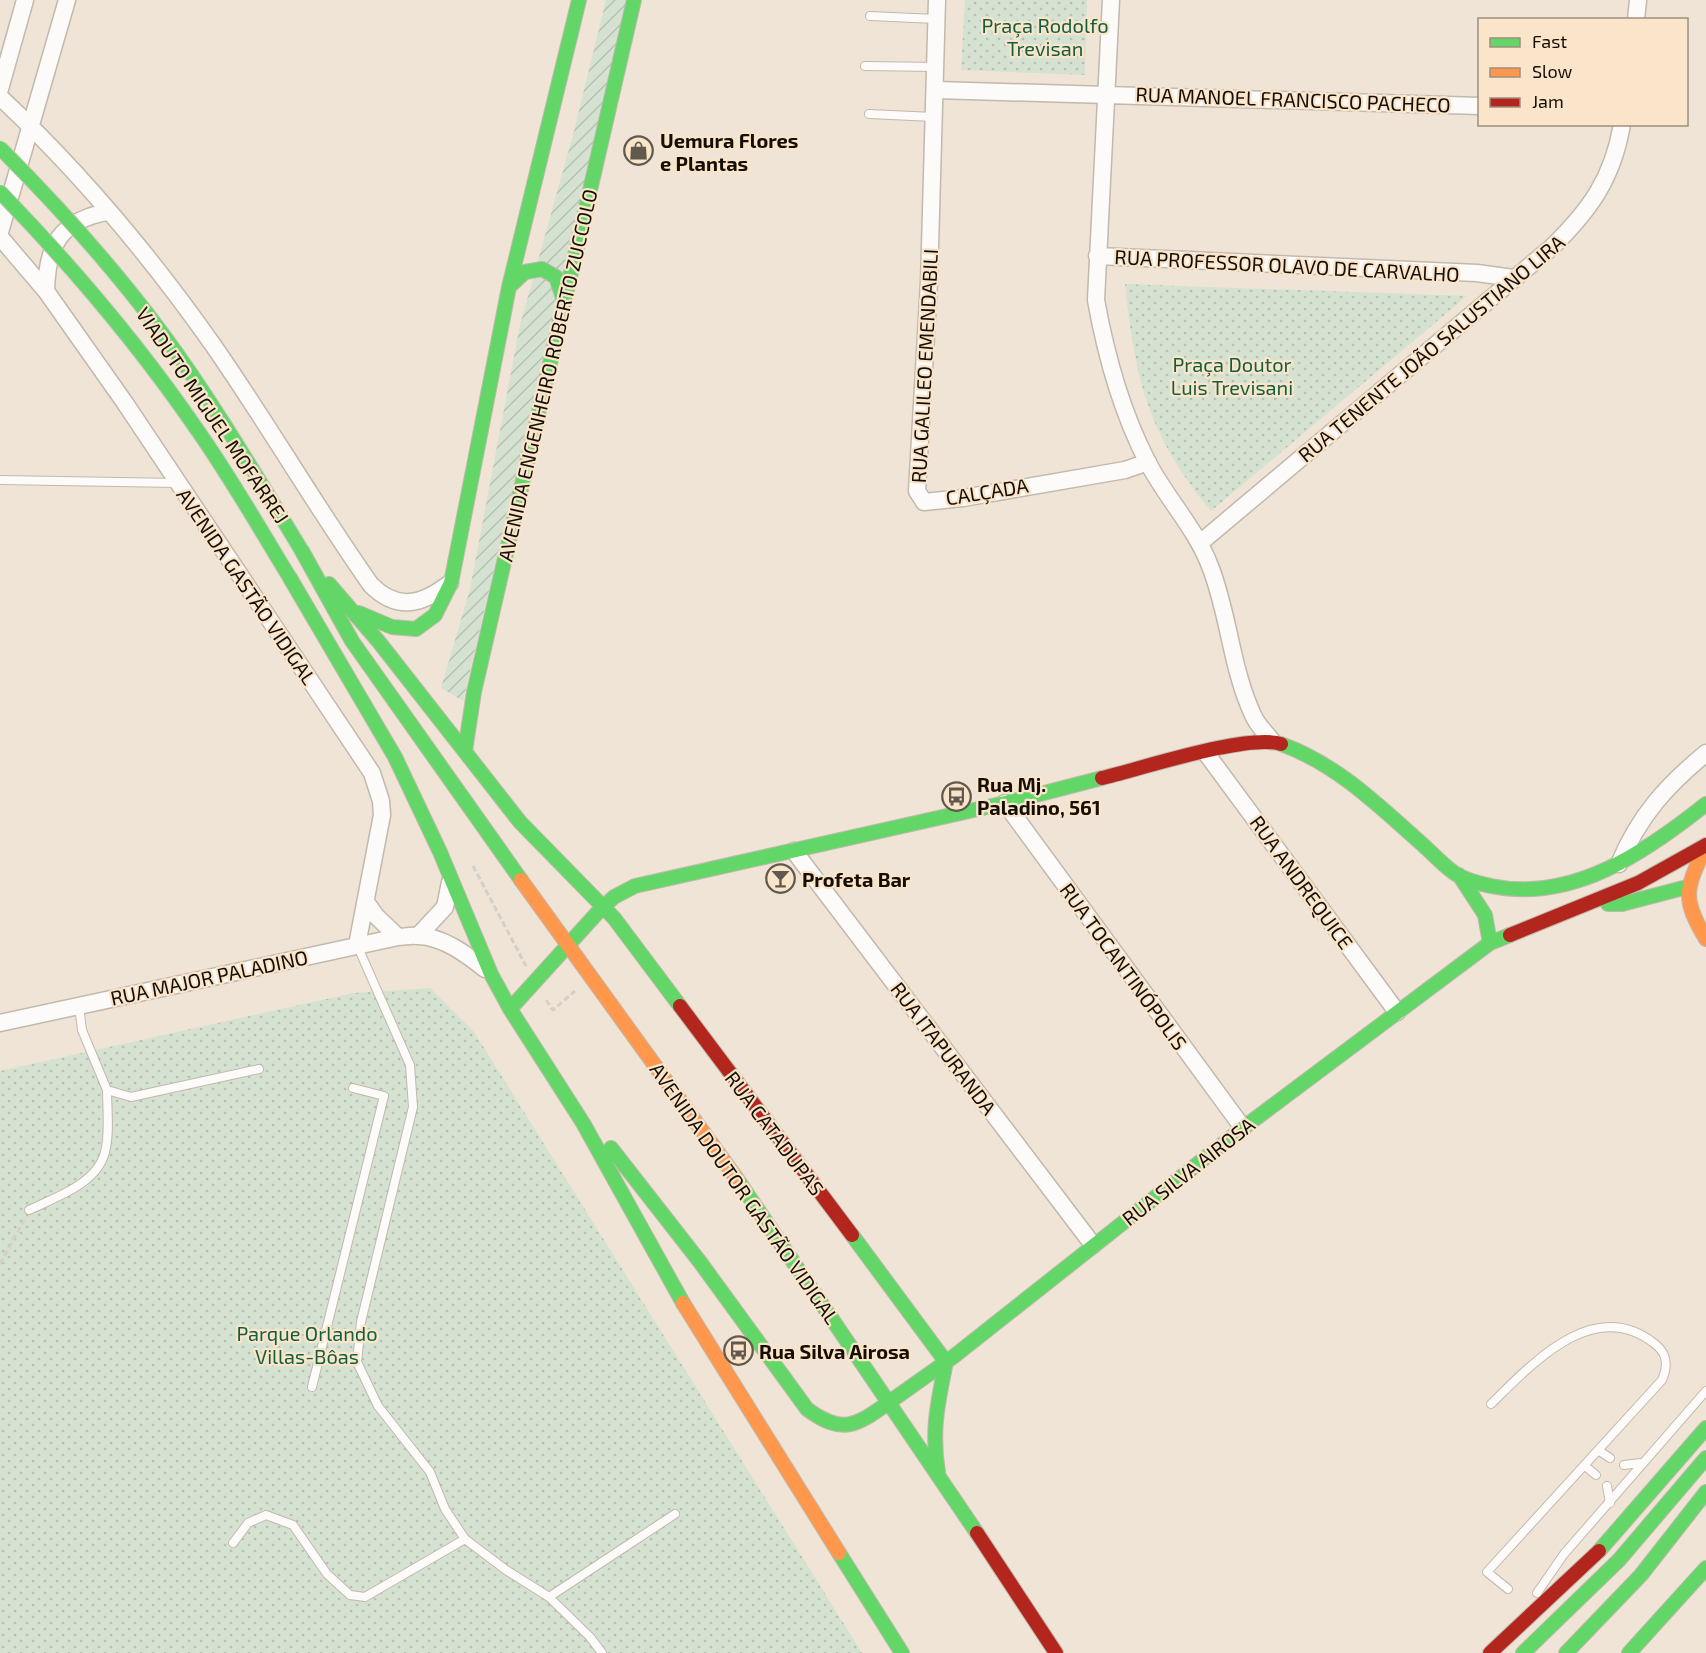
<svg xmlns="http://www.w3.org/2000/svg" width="1706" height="1653" viewBox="0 0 1706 1653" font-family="'Exo 2',sans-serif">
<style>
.grass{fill:url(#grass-dots)}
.garden{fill:url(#garden-furrows)}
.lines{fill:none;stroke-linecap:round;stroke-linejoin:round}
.lane-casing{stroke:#c1b9ad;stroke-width:10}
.street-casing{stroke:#c1b9ad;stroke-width:19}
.fast-casing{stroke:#c1b9ad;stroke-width:16}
.slow-casing{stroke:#c1b9ad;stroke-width:16}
.jam-casing{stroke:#c1b9ad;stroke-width:16}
.path{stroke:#d3d0cc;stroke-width:3;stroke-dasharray:6 3;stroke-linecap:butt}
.lane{stroke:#fdfbf9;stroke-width:8}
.street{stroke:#fdfbf9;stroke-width:16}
.fast{stroke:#63d668;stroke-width:14}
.slow{stroke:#ff974d;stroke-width:14}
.jam{stroke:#b3261e;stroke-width:14}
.fast-bridge-casing{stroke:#cbc5be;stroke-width:16;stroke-linecap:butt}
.fast-bridge{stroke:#63d668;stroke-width:14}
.labels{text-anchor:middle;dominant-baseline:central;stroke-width:4.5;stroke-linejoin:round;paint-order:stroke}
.park-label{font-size:20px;fill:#125f3f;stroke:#fae5ca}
.street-label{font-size:20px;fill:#150e06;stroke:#fae5ca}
.poi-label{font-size:20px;font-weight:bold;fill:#150e06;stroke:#fae5ca;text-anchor:start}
</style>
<defs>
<pattern id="grass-dots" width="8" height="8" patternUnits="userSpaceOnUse" patternTransform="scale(1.5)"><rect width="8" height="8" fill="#d5e2d1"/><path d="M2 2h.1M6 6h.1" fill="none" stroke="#b6c1b2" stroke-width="1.8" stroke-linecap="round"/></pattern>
<pattern id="garden-furrows" width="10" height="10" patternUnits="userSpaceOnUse" patternTransform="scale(1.5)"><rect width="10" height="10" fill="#d5e2d1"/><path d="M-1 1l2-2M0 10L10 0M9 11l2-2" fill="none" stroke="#b6c1b2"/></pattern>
</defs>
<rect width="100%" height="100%" fill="#efe4d5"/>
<path class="grass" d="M 965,0 L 1087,0 L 1085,75 L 961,70 Z
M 1125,284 L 1467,296 L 1211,511 C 1148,435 1135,379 1125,284 Z
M 430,988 L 474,1032 L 862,1653 L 0,1653 L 0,1071 L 354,993 Z"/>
<path class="garden" d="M 606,0 L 627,0 L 463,701 L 441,688 L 470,589 L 520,325 L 573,135 Z"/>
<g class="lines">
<defs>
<path id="lane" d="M 870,16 L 936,19
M 865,66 L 936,67
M 869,114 L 934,117
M 0,480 L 178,483
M 357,945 L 410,1065 L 413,1107 L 361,1322 L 357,1362 L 378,1406 L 430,1472 L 445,1509 L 465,1539 L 506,1570 L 549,1597 L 590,1637 L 602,1653
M 79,1006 L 82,1030 L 107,1090 L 131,1097 L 259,1069
M 29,1210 C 56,1197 97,1184 105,1152 C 110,1133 107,1109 107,1090
M 312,1387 L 384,1096 L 353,1088
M 1491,1404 C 1532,1364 1594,1295 1655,1344 C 1668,1354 1668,1366 1662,1380 L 1487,1572 L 1508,1589
M 1598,1450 L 1610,1458
M 1624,1465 L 1641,1463
M 1585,1466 L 1596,1475
M 1607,1486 L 1610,1503
M 233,1543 L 248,1523 L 266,1515 L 293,1525 L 327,1574 L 350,1595 L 365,1597 L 465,1539
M 1537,1593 L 1564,1554 L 1706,1391
M 549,1597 L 675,1514"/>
<path id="street" d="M 937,0 L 929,282 L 917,491 L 924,502 L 963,498 L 1125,470 L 1148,462
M 1111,0 L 1096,300 C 1106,356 1121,410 1147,461 C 1166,498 1195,527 1210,566 C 1229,614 1231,668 1253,715 C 1257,725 1266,733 1272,741
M 1636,20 L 1638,0
M 0,89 L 25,0
M 936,90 L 1480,106
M 0,97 C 79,171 151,257 213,345 C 268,424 316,507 371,585 C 398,612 423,604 450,583
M 0,232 L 67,0
M 0,237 L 46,291 L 125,403 L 372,773 L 381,801 L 382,815 L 357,945
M 1097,256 L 1477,273 L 1513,278
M 46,291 C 47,245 60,221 107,212
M 1200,543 L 1552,247 C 1590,210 1613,178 1622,124
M 1206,753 L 1397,1012
M 1005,803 L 1243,1128
M 794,851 L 1093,1245
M 1619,864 C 1639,816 1666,786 1706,753
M 366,902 L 376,916 L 398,937
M 418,936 L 445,907 L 450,882
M 0,1023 L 398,937 C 404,937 411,935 417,936 C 442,936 466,954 485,969"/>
<path id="fast" d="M 509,287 L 525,272 L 542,269 L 556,277 L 563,298
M 302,551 L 352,641 L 521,880
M 290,578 L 395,757 L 440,852 L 491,974 L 510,1009 L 583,1123 L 683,1303
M 329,584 L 379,642 L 520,822 L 614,918 L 680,1006
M 359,613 L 392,627 L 416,629 L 435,615 L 451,583 L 509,287 L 579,0
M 1281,744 C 1337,764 1379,806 1422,844 C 1432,853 1442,864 1453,872 C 1464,880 1478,883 1491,886 C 1572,903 1646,852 1706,804
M 465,751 L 474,692 L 634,0
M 1459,875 L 1485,915 L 1490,943
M 1608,904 L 1622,904 L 1687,887
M 510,1009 L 599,911 L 614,897 L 635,886 L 1005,803 L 1102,778
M 611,1148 L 700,1262 L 807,1409 C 842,1435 856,1426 888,1403
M 737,1179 L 977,1533
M 852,1235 L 946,1362
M 888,1403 L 953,1357 L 1243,1128 L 1490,943 L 1510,935
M 938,1472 C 931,1431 938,1402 946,1362
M 1599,1551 L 1706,1428
M 839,1553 L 902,1653
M 1523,1653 L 1619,1560 L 1706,1458
M 1566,1653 L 1641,1575 L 1706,1492
M 1629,1653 L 1706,1568"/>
<path id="slow" d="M 1706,845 C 1687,888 1680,896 1706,939
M 521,880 L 737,1179
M 683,1303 L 839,1553"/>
<path id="jam" d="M 1102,778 C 1140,769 1249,733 1281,744
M 1510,935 L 1638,883 L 1706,845
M 680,1006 L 852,1235
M 977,1533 L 1056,1653
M 1490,1653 L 1599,1551"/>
</defs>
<use href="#lane" class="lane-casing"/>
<use href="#street" class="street-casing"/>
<use href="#fast" class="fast-casing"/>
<use href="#slow" class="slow-casing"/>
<use href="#jam" class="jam-casing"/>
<path class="path" d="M 473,866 L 526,966
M 546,1000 L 553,1010 L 575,991
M 0,1264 L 24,1220"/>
<use href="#lane" class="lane"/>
<use href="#street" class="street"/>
<use href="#fast" class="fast"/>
<use href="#slow" class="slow"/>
<use href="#jam" class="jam"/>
<defs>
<path id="fast-bridge" d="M 0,148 C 58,206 113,267 162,333 C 213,402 257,477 302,551
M 0,192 C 72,266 139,345 198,431 C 231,478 260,529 290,578"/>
</defs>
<use href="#fast-bridge" class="fast-bridge-casing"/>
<use href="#fast-bridge" class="fast-bridge"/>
</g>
<defs>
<symbol id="shop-ring" viewBox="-11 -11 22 22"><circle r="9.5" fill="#fae5ca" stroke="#61594e" stroke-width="1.5"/><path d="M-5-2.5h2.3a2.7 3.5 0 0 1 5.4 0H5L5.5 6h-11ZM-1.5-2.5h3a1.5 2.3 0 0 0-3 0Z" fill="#61594e"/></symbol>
<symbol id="bus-ring" viewBox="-11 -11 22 22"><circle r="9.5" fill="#fae5ca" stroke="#61594e" stroke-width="1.5"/><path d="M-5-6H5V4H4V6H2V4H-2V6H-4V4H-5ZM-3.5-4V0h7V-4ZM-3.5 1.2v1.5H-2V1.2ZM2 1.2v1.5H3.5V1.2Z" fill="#61594e"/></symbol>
<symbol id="bar-ring" viewBox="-11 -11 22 22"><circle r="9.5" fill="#fae5ca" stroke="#61594e" stroke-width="1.5"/><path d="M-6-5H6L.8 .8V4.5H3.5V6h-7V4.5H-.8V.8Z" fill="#61594e"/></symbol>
</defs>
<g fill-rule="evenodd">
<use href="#shop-ring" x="622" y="134" width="33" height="33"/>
<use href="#bus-ring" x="940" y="780" width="33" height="33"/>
<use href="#bar-ring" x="764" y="862" width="33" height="33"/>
<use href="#bus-ring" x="722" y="1334" width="33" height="33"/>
</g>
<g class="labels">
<g class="park-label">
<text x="1045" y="25">Praça Rodolfo<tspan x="1045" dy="23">Trevisan</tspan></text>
<text x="1232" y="364">Praça Doutor<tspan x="1232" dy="23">Luis Trevisani</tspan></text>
<text x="307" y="1333">Parque Orlando<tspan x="307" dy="23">Villas-Bôas</tspan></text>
</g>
<g class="street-label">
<text transform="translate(1293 99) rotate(2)">RUA MANOEL FRANCISCO PACHECO</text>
<text transform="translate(1287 265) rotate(3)">RUA PROFESSOR OLAVO DE CARVALHO</text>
<text transform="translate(1431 348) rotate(-40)">RUA TENENTE JOÃO SALUSTIANO LIRA</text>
<text transform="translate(924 366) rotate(-87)">RUA GALILEO EMENDABILI</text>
<text transform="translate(547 375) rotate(-77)">AVENIDA ENGENHEIRO ROBERTO ZUCCOLO</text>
<text transform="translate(213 415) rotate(56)">VIADUTO MIGUEL MOFARREJ</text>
<text transform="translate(987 491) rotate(-9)">CALÇADA</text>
<text transform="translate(247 586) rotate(56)">AVENIDA GASTÃO VIDIGAL</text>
<text transform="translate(1302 882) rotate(54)">RUA ANDREQUICE</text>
<text transform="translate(1124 966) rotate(54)">RUA TOCANTINÓPOLIS</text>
<text transform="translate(209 977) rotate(-12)">RUA MAJOR PALADINO</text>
<text transform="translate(944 1048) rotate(53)">RUA ITAPURANDA</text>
<text transform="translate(775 1133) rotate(53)">RUA CATADUPAS</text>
<text transform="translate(1188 1171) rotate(-38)">RUA SILVA AIROSA</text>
<text transform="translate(745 1193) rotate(55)">AVENIDA DOUTOR GASTÃO VIDIGAL</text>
</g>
<g class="poi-label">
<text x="660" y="140">Uemura Flores<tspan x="660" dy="23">e Plantas</tspan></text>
<text x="977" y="784">Rua Mj.<tspan x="977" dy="23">Paladino, 561</tspan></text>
<text x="802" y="879">Profeta Bar</text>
<text x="759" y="1351">Rua Silva Airosa</text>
</g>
</g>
<rect x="1478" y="18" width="210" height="108" fill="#fae5ca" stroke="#9e8f7c" stroke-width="1.5"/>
<rect x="1490" y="38" width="30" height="9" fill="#63d668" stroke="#9e8f7c" stroke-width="1.5"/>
<text x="1532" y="48" font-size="18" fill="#150e06">Fast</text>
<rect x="1490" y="68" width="30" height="9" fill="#ff974d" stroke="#9e8f7c" stroke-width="1.5"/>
<text x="1532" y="78" font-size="18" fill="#150e06">Slow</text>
<rect x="1490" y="98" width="30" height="9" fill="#b3261e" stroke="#9e8f7c" stroke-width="1.5"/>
<text x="1532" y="108" font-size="18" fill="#150e06">Jam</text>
</svg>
